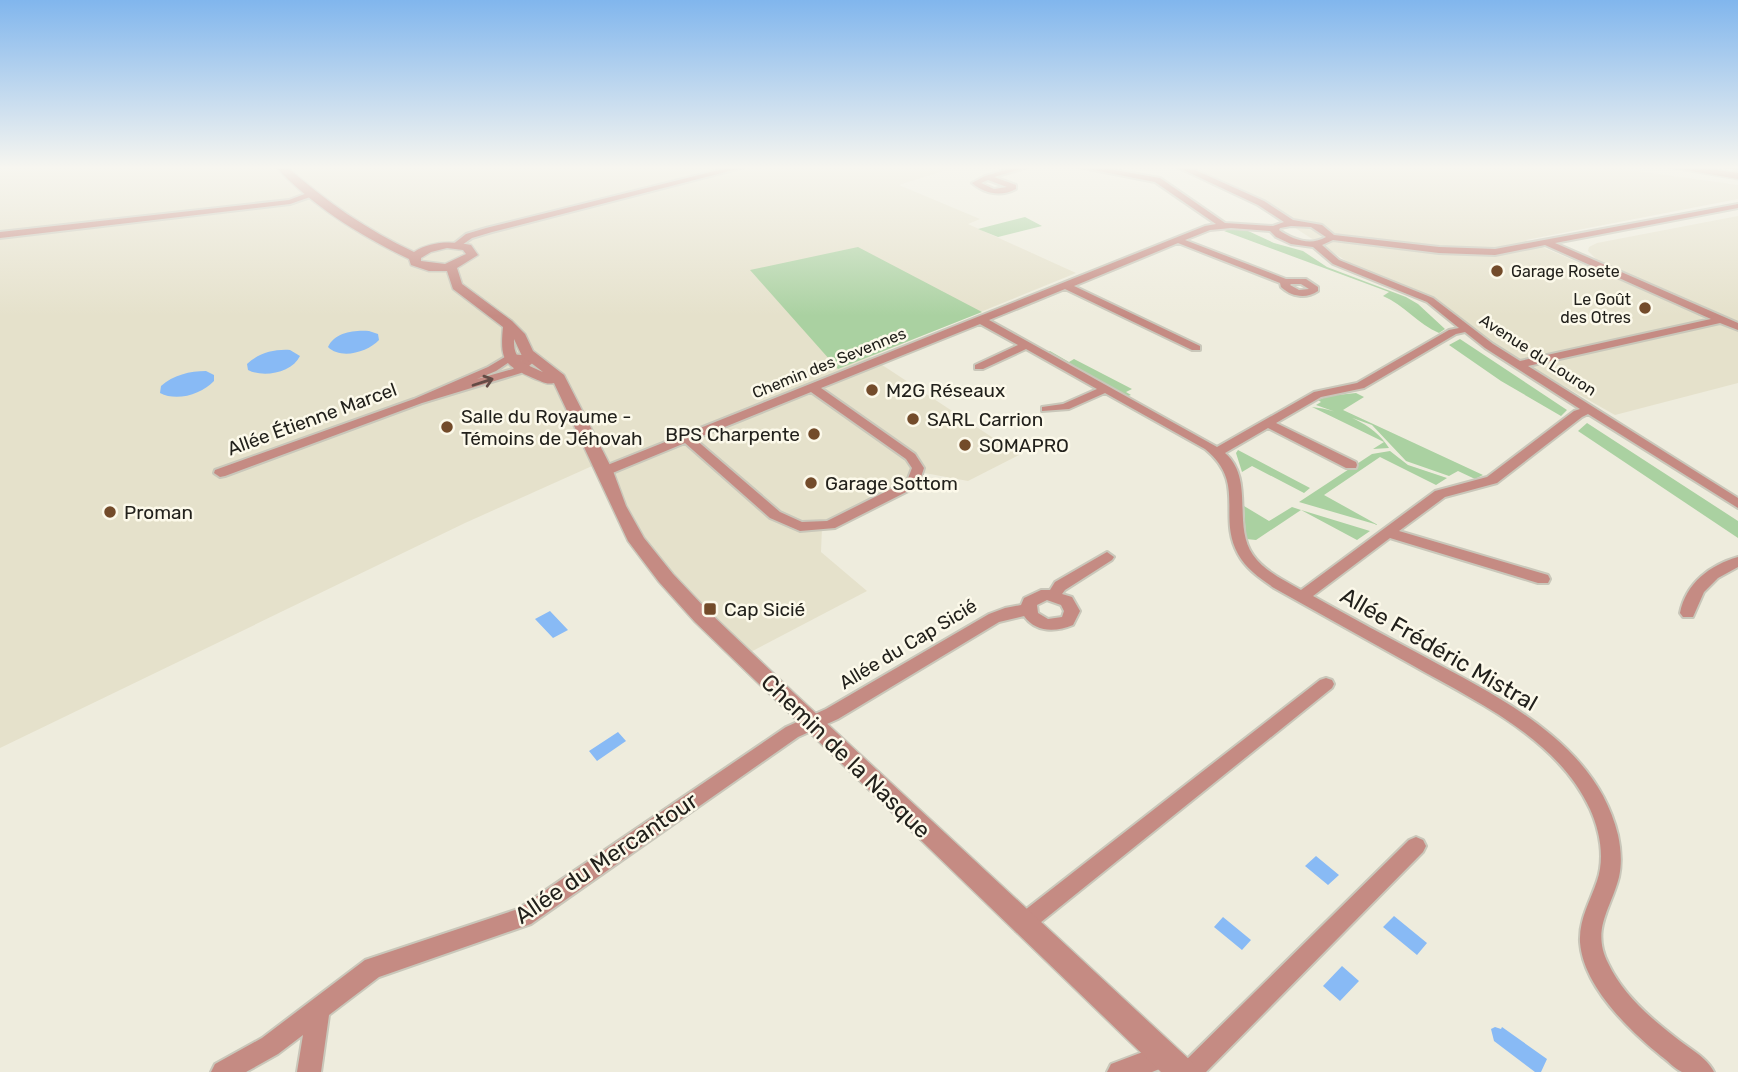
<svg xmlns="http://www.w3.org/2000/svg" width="1738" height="1072" viewBox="0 0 1738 1072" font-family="Rubik,sans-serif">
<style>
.built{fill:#e5e1cb}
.green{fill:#aad1a1}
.water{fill:#88baf5}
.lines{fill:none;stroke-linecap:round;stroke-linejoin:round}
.minor-casing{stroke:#c9c7ba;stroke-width:4}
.tertiary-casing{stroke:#c9c7ba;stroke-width:3}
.minor{fill:#c58b83;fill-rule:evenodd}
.tertiary{fill:#c58b83;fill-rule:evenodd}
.oneway{stroke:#634b45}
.poi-dot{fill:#734b2a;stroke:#fcf9ea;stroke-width:2.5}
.labels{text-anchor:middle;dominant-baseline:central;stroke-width:5;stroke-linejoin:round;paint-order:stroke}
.far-poi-label{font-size:16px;fill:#22211c;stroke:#fcf9ea;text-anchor:start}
.far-street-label{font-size:16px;fill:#22211c;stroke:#fcf9ea}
.poi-label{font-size:19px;fill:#22211c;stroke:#fcf9ea;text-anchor:start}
.street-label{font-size:19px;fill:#22211c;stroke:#fcf9ea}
.near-street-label{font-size:23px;fill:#22211c;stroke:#fcf9ea}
</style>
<rect width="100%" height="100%" fill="#eeecdd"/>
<path class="built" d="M 0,166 L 959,166 L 899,185 L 980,219 L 968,224 L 1076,273 L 870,357 L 1019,455 L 968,481 L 919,472 L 916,479 L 822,527 L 821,552 L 867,591 L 743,656 L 666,578 L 601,462 L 465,523 L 0,748 Z
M 1174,166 L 1601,166 L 1738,185 L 1738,199 L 1526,240 L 1738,331 L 1738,383 L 1615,415 L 1493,346 L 1436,299 L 1351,264 L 1255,202 Z
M 1738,216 L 1738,321 L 1599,262 L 1588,251 L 1589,247 L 1597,243 Z"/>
<path class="green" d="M 1025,217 L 1042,226 L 998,237 L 978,229 Z
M 1230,229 L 1246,230 L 1274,243 L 1303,251 L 1327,267 L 1406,297 L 1418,304 L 1445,329 L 1439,333 C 1418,324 1404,305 1383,296 L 1389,292 L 1224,231 Z
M 858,247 L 982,312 L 838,369 L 750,270 Z
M 1460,339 L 1567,410 L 1561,416 L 1501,381 L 1449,345 Z
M 1050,351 L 1069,362 L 1074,359 L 1132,389 L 1126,392 L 1131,395 L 1128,396 L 1048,352 Z
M 1356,393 L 1364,397 L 1343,410 L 1483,475 L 1475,479 L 1458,471 L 1449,476 L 1406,461 L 1372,425 L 1316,405 L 1321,402 L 1318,400 L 1328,396 Z
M 1312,407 C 1339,410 1374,423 1389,448 L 1373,449 L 1384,442 Z
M 1587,423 L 1738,521 L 1738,538 L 1578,431 Z
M 1238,450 L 1310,488 L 1304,493 L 1252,466 L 1242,472 L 1236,453 Z
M 1390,451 L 1408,465 L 1447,478 L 1436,485 L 1380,457 L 1324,495 L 1378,525 L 1299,502 L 1372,454 Z
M 1244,506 L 1269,521 L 1292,507 L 1301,510 L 1370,531 L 1357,540 L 1301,510 L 1256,540 L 1246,539 Z"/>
<path class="water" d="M 369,331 L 378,334 L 379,340 C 368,352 341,360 328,347 C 335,332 354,330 369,331 Z
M 290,350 L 300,356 C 292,373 263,378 248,370 L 247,364 C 259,353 274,349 290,350 Z
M 206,371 L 214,375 L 214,381 C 202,394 177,402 160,393 L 161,386 C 173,375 190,371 206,371 Z
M 550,611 L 568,630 L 553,638 L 535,619 Z
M 618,732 L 626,741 L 597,761 L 589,751 Z
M 1316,856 L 1339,875 L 1328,885 L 1305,866 Z
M 1394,916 L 1427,943 L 1417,955 L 1383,927 Z
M 1223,917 L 1251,940 L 1242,950 L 1214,927 Z
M 1342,966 L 1359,981 L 1340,1001 L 1323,986 Z
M 1495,1027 L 1501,1029 L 1502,1027 L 1547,1059 L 1541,1072 L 1535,1072 L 1494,1041 L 1491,1029 Z"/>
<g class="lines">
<defs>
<path id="minor" d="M 735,166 L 745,167 L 492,232 L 472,238 L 459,247 L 452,245 L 466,234 L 486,228 Z
M 1019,166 L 1032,166 L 994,177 L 1016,185 L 1016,189 C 1001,197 985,194 972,183 L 985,176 ZM 988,180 L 1007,187 L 994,189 L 981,183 Z
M 1073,166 L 1091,166 L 1160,178 L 1225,223 L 1273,226 L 1284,222 L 1258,205 L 1175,166 L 1186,166 L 1264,201 L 1293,220 L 1322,225 L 1334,235 L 1439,247 L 1495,249 L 1738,204 L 1738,208 L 1555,243 L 1738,323 L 1738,330 L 1720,323 L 1528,366 L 1738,498 L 1738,508 L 1588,414 L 1582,417 L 1497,483 L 1445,497 L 1399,531 L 1548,575 L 1550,579 L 1548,583 L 1538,583 L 1390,538 L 1313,596 C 1350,617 1388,637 1425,657 C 1500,698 1596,743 1618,835 C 1621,849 1622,863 1619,877 C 1611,909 1591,929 1608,963 C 1622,993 1649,1017 1675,1037 C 1688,1048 1707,1057 1714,1072 C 1705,1072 1690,1072 1682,1072 C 1675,1069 1667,1060 1661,1056 C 1629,1030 1583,986 1580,942 C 1579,919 1590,902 1597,881 C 1605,858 1600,831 1590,809 C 1557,738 1477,702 1412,665 C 1366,639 1320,614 1274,588 C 1260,578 1246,569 1238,554 C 1217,516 1247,483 1205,449 L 1105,393 L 1069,409 L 1042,411 L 1042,407 L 1063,404 L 1097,389 L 1026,349 L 983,369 L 975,369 L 975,365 L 1018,345 L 980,324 L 821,388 L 915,454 L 924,468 L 918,486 L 835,528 L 800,531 L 770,518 L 685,443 L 610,474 L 600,474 L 599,471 L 600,468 L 1205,226 L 1216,224 L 1155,182 ZM 1291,226 L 1311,227 L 1326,237 C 1311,246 1293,240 1279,230 L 1280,228 ZM 1231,228 L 1270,231 L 1276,237 L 1291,244 L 1313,247 L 1333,264 L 1427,302 L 1459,328 L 1449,330 L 1357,383 L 1314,392 L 1217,447 L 989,320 L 1065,289 L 1192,350 L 1200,350 L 1200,346 L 1074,286 L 1178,243 L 1280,283 L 1281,287 C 1292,297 1306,299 1318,291 L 1318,287 L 1306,279 L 1286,279 L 1185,240 L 1210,230 ZM 1333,240 L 1439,253 L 1495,255 L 1545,245 L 1711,319 L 1520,361 L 1493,344 L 1433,298 L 1339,260 L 1322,245 ZM 1291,284 L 1301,284 L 1309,289 L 1299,290 L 1290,285 ZM 1465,332 L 1485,348 L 1580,409 L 1574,411 L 1487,477 L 1435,491 L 1301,590 C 1285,581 1264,571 1253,555 C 1232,525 1255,479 1225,453 L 1268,428 L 1346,468 L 1356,468 L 1357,465 L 1356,462 L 1276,423 L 1321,397 L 1364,388 L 1456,334 ZM 811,392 L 906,459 L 912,468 L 907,481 L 827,521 L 802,522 L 780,512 L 695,439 Z
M 1721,166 L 1738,166 L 1738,168 Z
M 310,192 L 314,194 L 313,196 L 290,204 L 0,238 L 0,232 L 289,200 Z
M 510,354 L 532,356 L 537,359 L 521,373 L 422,403 L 225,476 L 220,477 L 214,473 L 215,470 L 414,399 L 488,367 ZM 512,360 L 522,361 L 513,369 L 477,379 L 496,371 Z
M 1107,552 L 1114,557 L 1112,560 L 1065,590 L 1062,594 L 1072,597 L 1080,611 L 1073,625 C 1056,632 1036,633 1024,616 L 999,622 L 838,719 L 798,737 L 531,924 L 379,977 L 329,1015 L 321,1072 L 297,1072 L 303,1035 L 278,1054 L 246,1072 L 211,1072 L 215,1064 L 262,1038 L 365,960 L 518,909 L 786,727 L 826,709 L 989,614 L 1005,608 L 1021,605 L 1024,598 L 1041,590 L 1050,590 L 1055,582 ZM 1047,600 L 1061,605 L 1064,611 L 1062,617 L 1048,619 L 1038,613 L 1037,605 Z
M 1738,557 L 1738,567 L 1718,578 L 1704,592 L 1693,617 L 1683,617 L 1680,613 C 1686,583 1710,565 1738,557 Z
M 1326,678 L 1332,680 L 1334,684 L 1332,688 L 1030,931 L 1023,934 L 1016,931 L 1013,924 L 1016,917 L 1320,680 Z
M 1416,837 L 1423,840 L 1426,846 L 1423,852 L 1206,1072 L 1178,1072 L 1182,1064 L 1409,840 Z
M 1164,1044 L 1172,1048 L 1176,1056 L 1172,1064 L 1152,1072 L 1107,1072 L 1111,1064 Z"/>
<path id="tertiary" d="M 275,166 L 286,166 C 325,201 367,230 414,252 C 431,241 451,241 471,245 L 478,255 L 457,268 L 462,284 L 512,321 L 525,334 L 533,351 L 564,375 L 613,471 L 626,506 L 644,538 L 673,574 L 709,612 L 795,694 L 1192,1062 L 1197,1072 L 1161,1072 L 695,622 L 659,582 L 628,541 L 554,383 C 546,385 541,381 533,378 C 503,365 500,359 503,327 L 453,289 L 447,271 L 429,271 L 411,265 L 409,259 C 361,236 312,206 275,166 ZM 447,248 L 463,250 L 466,254 L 445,264 L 421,261 L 421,258 L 431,252 ZM 514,339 L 522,356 L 543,372 C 525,364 513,361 514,339 Z
M 1662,166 L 1688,166 L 1738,173 L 1738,179 Z"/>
</defs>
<use href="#minor" class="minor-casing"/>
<use href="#tertiary" class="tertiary-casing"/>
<use href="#minor" class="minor"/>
<use href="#tertiary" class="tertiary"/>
</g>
<defs><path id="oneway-shaft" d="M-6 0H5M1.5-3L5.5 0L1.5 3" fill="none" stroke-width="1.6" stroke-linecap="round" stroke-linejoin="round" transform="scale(1.75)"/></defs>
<use class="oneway" href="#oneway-shaft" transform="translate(483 382) rotate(-18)"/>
<linearGradient id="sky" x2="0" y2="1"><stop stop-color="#81b6ed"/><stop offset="0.53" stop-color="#f7f6f0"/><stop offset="1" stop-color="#f7f6f0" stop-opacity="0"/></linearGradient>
<rect width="1738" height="316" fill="url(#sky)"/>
<g class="poi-dot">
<circle cx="1497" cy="271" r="7"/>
<circle cx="1645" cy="308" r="7"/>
<circle cx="872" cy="390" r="7"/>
<circle cx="913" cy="419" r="7"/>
<circle cx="447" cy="427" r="7"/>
<circle cx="814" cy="434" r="7"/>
<circle cx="965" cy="445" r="7"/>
<circle cx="811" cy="483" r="7"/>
<circle cx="110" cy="512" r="7"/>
<rect x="703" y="602" width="14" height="14" rx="3.5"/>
</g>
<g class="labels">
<g class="far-poi-label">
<text x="1511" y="271">Garage Rosete</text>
<text x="1631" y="299" text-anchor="end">Le Goût<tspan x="1631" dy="18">des Otres</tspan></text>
</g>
<g class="far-street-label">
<text transform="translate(1538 355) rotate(33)">Avenue du Louron</text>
<text transform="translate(829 363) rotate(-22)">Chemin des Sevennes</text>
</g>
<g class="poi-label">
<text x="886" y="390">M2G Réseaux</text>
<text x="461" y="416">Salle du Royaume -<tspan x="461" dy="22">Témoins de Jéhovah</tspan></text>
<text x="927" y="419">SARL Carrion</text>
<text x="800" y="434" text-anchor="end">BPS Charpente</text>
<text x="979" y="445">SOMAPRO</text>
<text x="825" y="483">Garage Sottom</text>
<text x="124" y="512">Proman</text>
<text x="724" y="609">Cap Sicié</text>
</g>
<g class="street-label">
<text transform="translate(312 419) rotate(-20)">Allée Étienne Marcel</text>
<text transform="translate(908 644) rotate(-31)">Allée du Cap Sicié</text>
</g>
<g class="near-street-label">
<text transform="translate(1439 649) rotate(30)">Allée Frédéric Mistral</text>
<text transform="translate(846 756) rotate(44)">Chemin de la Nasque</text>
<text transform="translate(606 858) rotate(-34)">Allée du Mercantour</text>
</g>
</g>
</svg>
